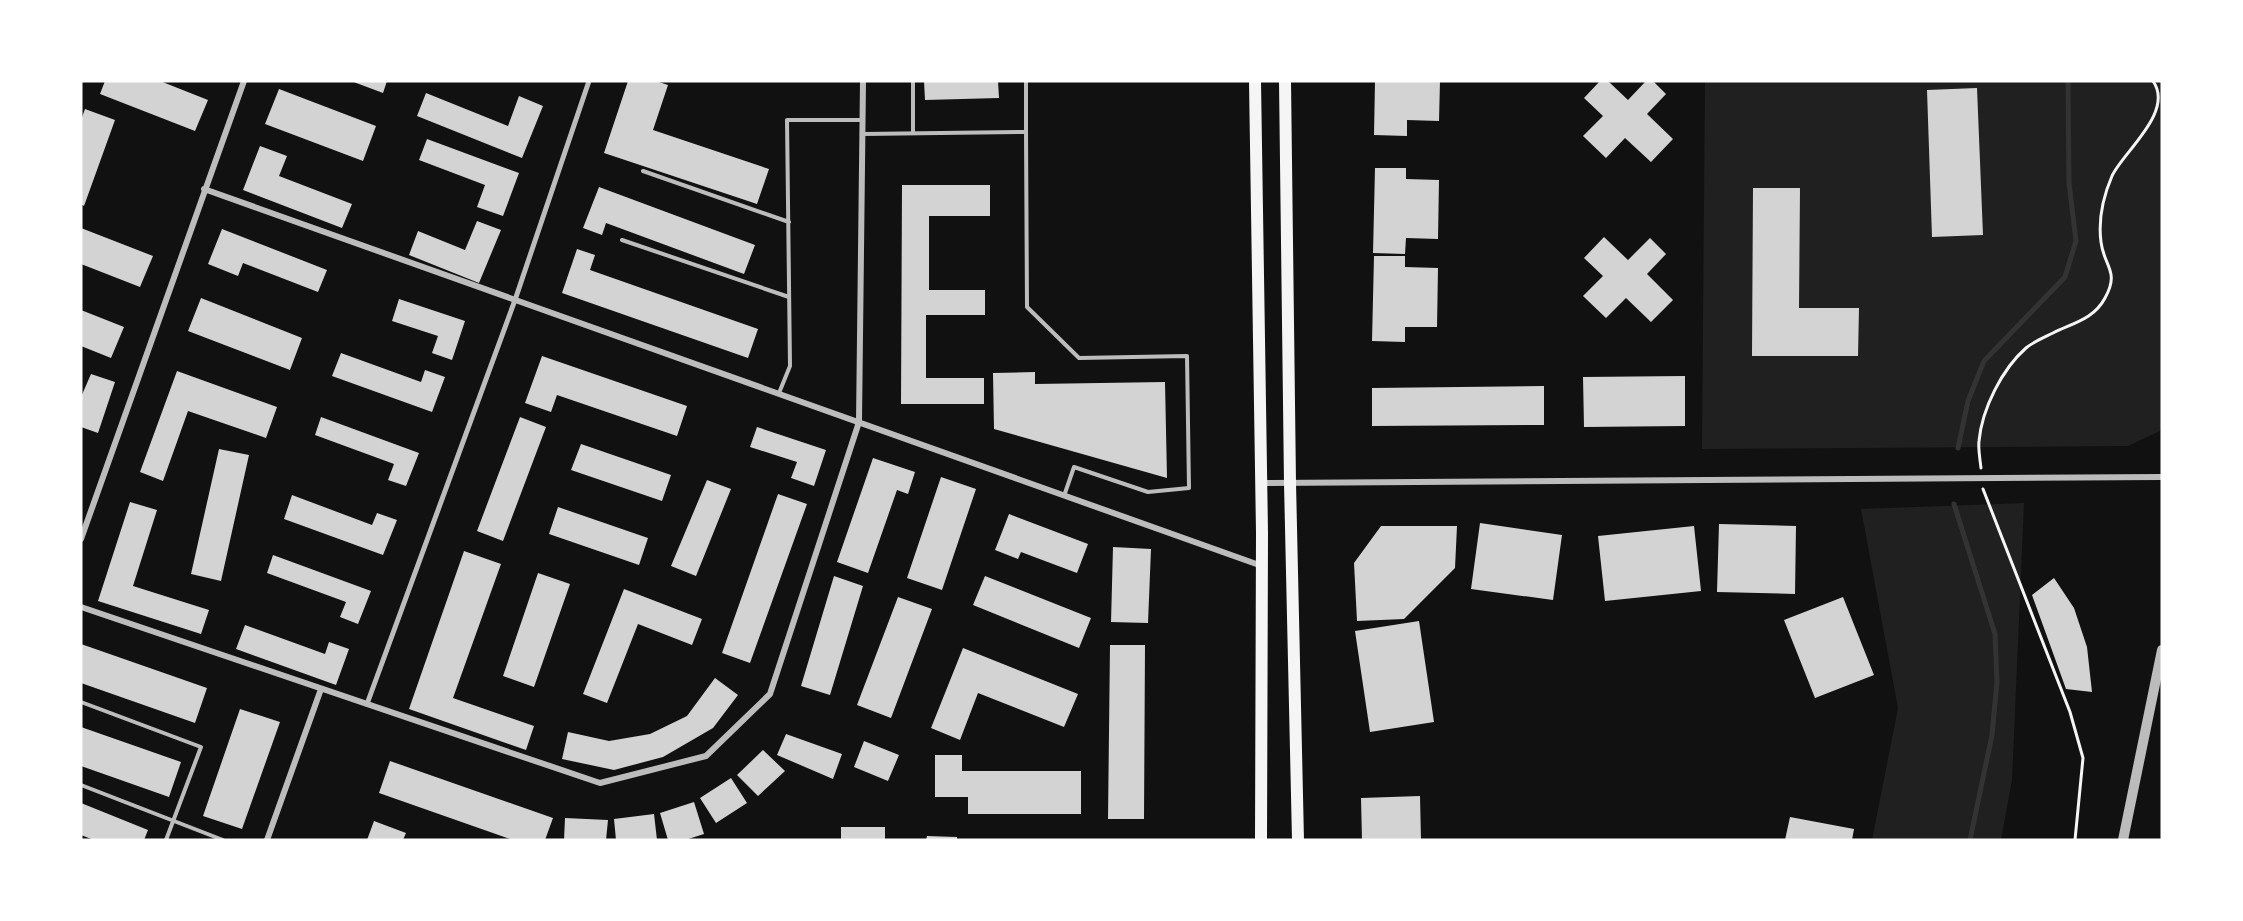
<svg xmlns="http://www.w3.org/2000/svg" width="2243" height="921" viewBox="0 0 2243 921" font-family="'Exo 2',sans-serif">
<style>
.green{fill:#202020}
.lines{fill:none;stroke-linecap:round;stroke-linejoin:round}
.stream{stroke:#333;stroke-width:5}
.building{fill:#d3d3d3}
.path{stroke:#f5f5f5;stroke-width:3}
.service{stroke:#bcbcbc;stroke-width:4}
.pedestrian{stroke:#bcbcbc;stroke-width:5}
.minor{stroke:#bcbcbc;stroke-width:6}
.tertiary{stroke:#bcbcbc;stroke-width:10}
.secondary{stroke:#f5f5f5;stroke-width:12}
</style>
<rect width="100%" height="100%" fill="#111"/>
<path class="green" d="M 1705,81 L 2162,81 L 2162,430 L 2128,446 L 1702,449 Z
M 2024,503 L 2012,780 L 2001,840 L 1872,840 L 1898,708 L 1861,509 Z"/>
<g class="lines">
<path class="stream" d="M 1958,448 L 1968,401 L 1984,361 L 2065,277 L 2076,241 L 2069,183 L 2068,81
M 1954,504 L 1995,634 L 1997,682 L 1992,735 L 1970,840"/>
</g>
<path class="building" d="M 105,81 L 160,81 L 208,100 L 195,131 L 100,94 Z
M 351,81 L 387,81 L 383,93 Z
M 628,81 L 656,81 L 668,85 L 653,130 L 769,169 L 757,204 L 604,153 Z
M 924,81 L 998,81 L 999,98 L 925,100 Z
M 1375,81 L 1440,81 L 1439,121 L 1407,120 L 1407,136 L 1374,135 Z
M 1600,81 L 1608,81 L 1628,100 L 1646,81 L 1653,81 L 1666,94 L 1647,114 L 1673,139 L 1651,162 L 1625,138 L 1606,158 L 1583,136 L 1603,116 L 1584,98 Z
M 1977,88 L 1983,235 L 1932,237 L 1927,90 Z
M 279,89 L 376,126 L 363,161 L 265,124 Z
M 426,93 L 508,126 L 519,96 L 543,106 L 522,158 L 417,116 Z
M 85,109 L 115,120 L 84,206 L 81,204 L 81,120 Z
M 427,139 L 519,173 L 503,216 L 477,207 L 485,185 L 419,160 Z
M 260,146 L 287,156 L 279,176 L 352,204 L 342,228 L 243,190 Z
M 1375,168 L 1406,168 L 1406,179 L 1439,180 L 1438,239 L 1406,238 L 1405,254 L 1373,253 Z
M 902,185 L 990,185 L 990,216 L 929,216 L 929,290 L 985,290 L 985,315 L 926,315 L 926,378 L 984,378 L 984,404 L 901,404 Z
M 599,187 L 755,245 L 744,274 L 606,223 L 602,235 L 583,228 Z
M 1753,188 L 1800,188 L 1799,308 L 1859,308 L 1858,356 L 1752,356 Z
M 477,221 L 501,230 L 479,283 L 409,255 L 418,231 L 465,250 Z
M 81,228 L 153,256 L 140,287 L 81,264 Z
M 222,229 L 327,270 L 318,292 L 243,263 L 238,276 L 208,264 Z
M 1604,237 L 1628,260 L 1650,238 L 1666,254 L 1647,274 L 1673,300 L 1651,322 L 1626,298 L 1606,318 L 1583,296 L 1603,276 L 1584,258 Z
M 577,249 L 595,255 L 590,270 L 758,329 L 748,358 L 562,293 Z
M 1374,256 L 1405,256 L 1405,267 L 1438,268 L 1437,327 L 1405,327 L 1405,342 L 1372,341 Z
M 201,298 L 302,338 L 290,370 L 188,331 Z
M 399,299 L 465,321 L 452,360 L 432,353 L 438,336 L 392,321 Z
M 81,310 L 124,327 L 111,358 L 81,346 Z
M 341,353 L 421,382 L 425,370 L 445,377 L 432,412 L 332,376 Z
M 542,356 L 687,406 L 677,436 L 557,395 L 551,412 L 525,403 Z
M 177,371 L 277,407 L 266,438 L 188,411 L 163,481 L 140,472 Z
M 1035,372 L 1035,384 L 1165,382 L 1167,478 L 994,429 L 993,373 Z
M 91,374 L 115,382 L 98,433 L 81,427 L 81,397 Z
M 1685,376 L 1685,426 L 1584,427 L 1583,377 Z
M 1544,386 L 1544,425 L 1372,426 L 1372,388 Z
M 321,417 L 419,453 L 406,486 L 388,480 L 394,464 L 315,435 Z
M 520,417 L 546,427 L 503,541 L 477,531 Z
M 757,427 L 826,450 L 814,486 L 791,478 L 797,462 L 750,447 Z
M 581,444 L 671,475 L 662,501 L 571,470 Z
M 219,449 L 249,455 L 221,581 L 191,574 Z
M 873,458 L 915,472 L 908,494 L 897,490 L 868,573 L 837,562 Z
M 941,477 L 976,489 L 942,590 L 907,578 Z
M 707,480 L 731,489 L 696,576 L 671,566 Z
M 778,494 L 807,504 L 750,663 L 722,653 Z
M 292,495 L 372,525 L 377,513 L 397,520 L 383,555 L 284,519 Z
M 130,502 L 157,510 L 133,586 L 209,610 L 201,634 L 98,601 Z
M 558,507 L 648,538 L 639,565 L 549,534 Z
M 1009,514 L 1088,544 L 1077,573 L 1021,552 L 1018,559 L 995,550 Z
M 1480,523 L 1562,535 L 1553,600 L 1471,589 Z
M 1719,524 L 1796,526 L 1795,594 L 1717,592 Z
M 1381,526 L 1457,526 L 1455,568 L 1404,619 L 1357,621 L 1354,563 Z
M 1694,526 L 1701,591 L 1605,601 L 1598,536 Z
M 1113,547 L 1151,549 L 1148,623 L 1111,622 Z
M 464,551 L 501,564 L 453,698 L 534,726 L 526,750 L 409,709 Z
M 273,555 L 371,591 L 358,624 L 340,617 L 346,602 L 267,573 Z
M 538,573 L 570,584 L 534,687 L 503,676 Z
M 834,576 L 863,586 L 830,695 L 801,686 Z
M 985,576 L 1091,618 L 1079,648 L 973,605 Z
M 2054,578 L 2074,608 L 2087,647 L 2092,692 L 2066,689 L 2032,595 Z
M 624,589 L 702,619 L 692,645 L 638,624 L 607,703 L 583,694 Z
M 898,597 L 932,609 L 891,718 L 857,705 Z
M 1843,597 L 1874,675 L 1815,698 L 1784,620 Z
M 1419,621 L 1434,722 L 1370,732 L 1355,631 Z
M 245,625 L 325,654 L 329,642 L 349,649 L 336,685 L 236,649 Z
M 81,644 L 207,688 L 195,723 L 81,683 Z
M 1110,645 L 1145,645 L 1144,819 L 1108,819 Z
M 963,648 L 1078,694 L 1064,727 L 978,693 L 960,740 L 931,728 Z
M 715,678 L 738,695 L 713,728 L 663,757 L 614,770 L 562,759 L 568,732 L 609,741 L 650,734 L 687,716 Z
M 240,709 L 280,722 L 242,829 L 203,816 Z
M 81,727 L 181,762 L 169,797 L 81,766 Z
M 786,734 L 842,754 L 833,779 L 777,755 Z
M 864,741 L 899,755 L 888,781 L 854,767 Z
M 763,750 L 785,771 L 758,796 L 737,775 Z
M 935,755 L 962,755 L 962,771 L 1081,771 L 1081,814 L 968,814 L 968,797 L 935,797 Z
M 390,761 L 553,818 L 545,840 L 513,840 L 379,793 Z
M 731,778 L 747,803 L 716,823 L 700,798 Z
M 1420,796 L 1421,840 L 1362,840 L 1361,798 Z
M 694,802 L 704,834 L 685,840 L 668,840 L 660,813 Z
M 81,803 L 148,830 L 144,840 L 94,840 L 81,835 Z
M 654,814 L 657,840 L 616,840 L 614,819 Z
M 1790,817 L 1854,829 L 1852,840 L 1785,840 Z
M 565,818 L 608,820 L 606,840 L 564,840 Z
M 374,821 L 406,833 L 403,840 L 367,840 Z
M 841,827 L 885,827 L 885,840 L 841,840 Z
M 927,836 L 957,837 L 957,840 L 926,840 Z"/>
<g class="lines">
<path class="path" d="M 1981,468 C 1980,459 1978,449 1979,441 C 1982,409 2002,369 2026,348 C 2033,342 2045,337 2053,333 C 2073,323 2094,319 2105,298 C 2120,271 2104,267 2101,242 C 2098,219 2103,197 2112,176 C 2122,153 2175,112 2153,81
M 1983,489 L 2070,712 L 2083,758 L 2075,840"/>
<path class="service" d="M 913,81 L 913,133
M 1026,132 L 1026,81
M 863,134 L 1026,132 L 1027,307 L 1079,358 L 1187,356 L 1189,488 L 1148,492 L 1074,467 L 1064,496
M 643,171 L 789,222
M 622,240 L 789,297
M 779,393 L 790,366 L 787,120 L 862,120
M 81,702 L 201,747 L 166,840
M 81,785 L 223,840"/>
<path class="pedestrian" d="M 367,704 L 515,300 L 589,81"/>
<path class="minor" d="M 204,189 L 1262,566
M 1262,483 L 2162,477
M 81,539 L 244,81
M 81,607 L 600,783 L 706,756 L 770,694 L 859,422 L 863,81
M 267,840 L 321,689"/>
<path class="tertiary" d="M 2123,840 L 2162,650"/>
<path class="secondary" d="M 1255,81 L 1262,533 L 1261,840
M 1285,81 L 1290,483 L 1298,840"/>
</g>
<rect width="2243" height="921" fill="none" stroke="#ffffff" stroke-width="165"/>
</svg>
